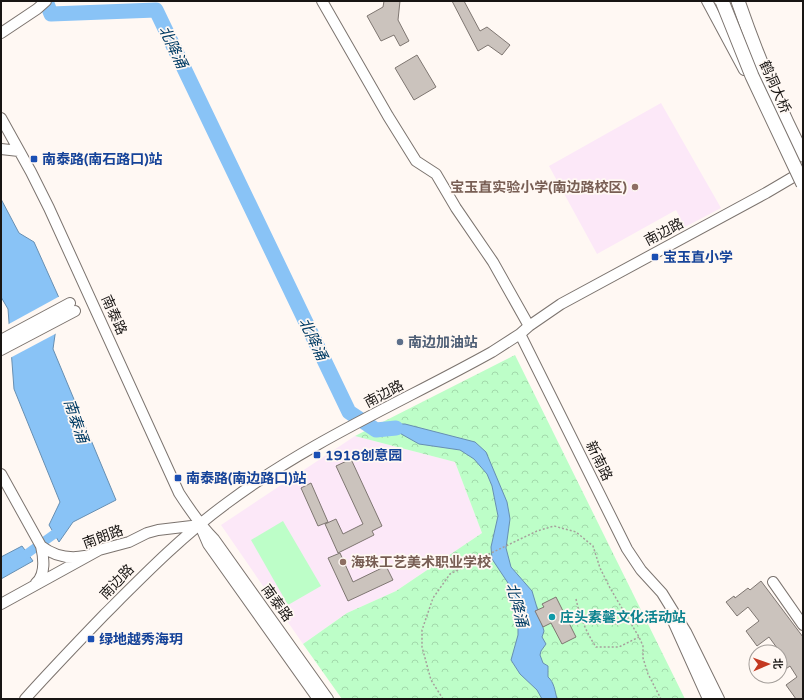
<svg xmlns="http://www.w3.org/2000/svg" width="804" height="700" viewBox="0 0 804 700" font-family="'Varela Round','Noto Sans SC',sans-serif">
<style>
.education{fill:#fce8f8}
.green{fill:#bdfec8}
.park{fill:url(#park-crowns)}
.water{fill:#89c3f6;stroke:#678fb2}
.pier{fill:#fff8f3}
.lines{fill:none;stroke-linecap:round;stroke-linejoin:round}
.canal{stroke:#89c3f6;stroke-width:9}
.river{stroke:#89c3f6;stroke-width:15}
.building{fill:#cbc3bd;stroke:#7e7671}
.minor-casing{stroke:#7c746f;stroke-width:12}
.major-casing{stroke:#7c746f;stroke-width:15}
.path{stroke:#a6a09c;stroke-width:1.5;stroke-dasharray:2 2;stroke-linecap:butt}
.minor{stroke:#fff;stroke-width:10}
.major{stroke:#fff;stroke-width:13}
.major-bridge-casing{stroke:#7c746f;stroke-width:15;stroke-linecap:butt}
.major-bridge{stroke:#fff;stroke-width:13}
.transit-dot{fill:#1a4fb4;stroke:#fff8f3;stroke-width:1.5}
.education-dot{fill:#8d6e63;stroke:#fff8f3;stroke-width:1.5}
.service-dot{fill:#5c6f8a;stroke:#fff8f3;stroke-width:1.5}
.culture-dot{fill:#0f9aa8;stroke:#fff8f3;stroke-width:1.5}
.labels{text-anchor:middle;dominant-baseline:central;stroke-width:3.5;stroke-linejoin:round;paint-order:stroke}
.street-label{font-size:14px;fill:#181513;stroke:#fff8f3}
.transit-label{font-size:14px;font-weight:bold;fill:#164399;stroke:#fff8f3;text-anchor:start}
.education-label{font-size:14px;font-weight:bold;fill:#785e54;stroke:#fff8f3;text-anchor:end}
.service-label{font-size:14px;font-weight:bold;fill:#4e5e75;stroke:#fff8f3;text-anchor:start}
.culture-label{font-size:14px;font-weight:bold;fill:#0d838f;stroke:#fff8f3;text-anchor:start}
.water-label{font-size:15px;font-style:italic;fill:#003b64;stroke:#fff8f3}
</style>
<defs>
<pattern id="park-crowns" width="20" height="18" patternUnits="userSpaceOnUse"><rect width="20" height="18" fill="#bdfec8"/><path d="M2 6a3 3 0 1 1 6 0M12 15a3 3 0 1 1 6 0" fill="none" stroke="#a2d9ab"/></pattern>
</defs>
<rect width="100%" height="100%" fill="#fff8f3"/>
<path class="education" d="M 661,103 L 721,208 L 685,227 L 676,210 L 597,254 L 549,166 Z
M 355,436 L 455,462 L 482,533 L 396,591 L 347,613 L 303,644 L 221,525 Z"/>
<path class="green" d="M 283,521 L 321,586 L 288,605 L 251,540 Z"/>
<path class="park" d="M 515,355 L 685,699 L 342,699 L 303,644 L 347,613 L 396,591 L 482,533 L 455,462 L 355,436 Z"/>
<path class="water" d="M 1,199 L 19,233 L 34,242 L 60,300 L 53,349 L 116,500 L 73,522 L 59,542 L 49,525 L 60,502 L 14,389 L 8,309 L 1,297 Z
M 405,424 L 475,442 L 486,452 L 507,502 L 509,513 L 510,519 L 506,548 L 511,567 L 532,591 L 544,631 L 542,637 L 546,644 L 541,651 L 540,655 L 543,663 L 548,666 L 548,677 C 554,682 555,691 557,699 L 542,699 L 537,690 L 520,674 L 511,660 L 518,635 L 518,617 L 508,583 L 492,559 L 491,547 L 498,516 L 492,486 L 487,474 L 474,459 L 460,450 L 419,444 L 396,431 L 376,430 C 384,424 396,424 405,424 Z
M 22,546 L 33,561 L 1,579 L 1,557 Z"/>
<path class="pier" d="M 60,296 L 62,301 L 57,333 L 10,358 L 7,325 Z"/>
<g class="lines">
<path class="canal" d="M 1,568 L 28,553 L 60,530 L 62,527"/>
<path class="river" d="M 46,1 L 51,14 L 156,10 L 349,412 L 376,430 L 396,428"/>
</g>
<path class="building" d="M 384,1 L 400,1 L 398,20 L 409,41 L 400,46 L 394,35 L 381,41 L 367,16 L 383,7 Z
M 452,1 L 464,1 L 480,31 L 487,27 L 510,45 L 502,55 L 488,45 L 478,51 Z
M 417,55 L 436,87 L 414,100 L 395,68 Z
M 351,459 L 382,526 L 372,531 L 374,535 L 338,553 L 325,524 L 336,519 L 343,534 L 363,524 L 336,466 Z
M 311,483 L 328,522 L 318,526 L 301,488 Z
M 340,553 L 353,582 L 386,566 L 393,580 L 348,601 L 328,558 Z
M 761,581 L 803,637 L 803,699 L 796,699 L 786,685 L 797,677 L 790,666 L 780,673 L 780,652 L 769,637 L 757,646 L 746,631 L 759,621 L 748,607 L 737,616 L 726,602 L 734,596 L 735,598 L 748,588 L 750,590 Z
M 556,597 L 576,637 L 562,644 L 551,623 L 543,627 L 535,611 L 544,607 L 542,604 Z"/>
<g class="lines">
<defs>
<path id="minor" d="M 322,1 L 388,116 L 416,161 L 436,174 L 456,208 L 493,262 L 529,326
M 707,1 L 744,70
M 1,33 L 37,9 L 46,1
M 1,118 L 31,172 L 49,208 L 179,493 C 190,510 200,525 214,539 L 328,699
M 1,149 L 19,151
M 520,334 L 627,549 L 641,570 L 662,593 L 686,632 L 719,699
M 1,340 L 70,303
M 1,350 L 75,311
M 1,474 L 41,546 C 44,559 46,574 36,583
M 202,530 L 208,544 L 318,699
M 41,546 C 54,556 70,559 85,556
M 773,582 L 803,625
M 1,604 L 99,550 L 129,542 L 147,533 L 158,530 L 200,525
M 672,619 L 708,699
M 25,699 C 51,670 77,643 104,615 C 143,576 182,536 227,503 C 308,442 404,401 492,352 L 520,334 L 529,326 L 561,304 L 766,193 L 800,173"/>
<path id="major" d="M 738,1 C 756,53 777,105 803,155"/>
</defs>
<use href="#minor" class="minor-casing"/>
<use href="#major" class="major-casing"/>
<path class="path" d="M 576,599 C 580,617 586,632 596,647 L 619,647 L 639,637
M 443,699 L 431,680 L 422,647 L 422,630 L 433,598 L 450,574 L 485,556 L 537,531 L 554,526 L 576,532 L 593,546 L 600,568 L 610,588 L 639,637 L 643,646 L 643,658 L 648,674 L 661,699"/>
<use href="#minor" class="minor"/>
<use href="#major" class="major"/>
<defs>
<path id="major-bridge" d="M 722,1 L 752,76 L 803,184"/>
</defs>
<use href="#major-bridge" class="major-bridge-casing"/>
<use href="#major-bridge" class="major-bridge"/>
</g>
<g class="transit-dot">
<rect x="30" y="155" width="8" height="8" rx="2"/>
<rect x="651" y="253" width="8" height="8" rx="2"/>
<rect x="313" y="451" width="8" height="8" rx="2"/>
<rect x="174" y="474" width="8" height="8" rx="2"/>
<rect x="87" y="635" width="8" height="8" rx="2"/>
</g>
<g class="education-dot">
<circle cx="635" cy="187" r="4"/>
<circle cx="343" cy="562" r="4"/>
</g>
<circle class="service-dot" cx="400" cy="342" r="4"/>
<circle class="culture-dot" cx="552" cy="617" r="4"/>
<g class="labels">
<g class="street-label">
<text transform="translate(775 87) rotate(66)">鹤洞大桥</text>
<text transform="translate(664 232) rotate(-28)">南边路</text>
<text transform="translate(114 315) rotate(66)">南泰路</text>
<text transform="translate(384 394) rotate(-28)">南边路</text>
<text transform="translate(599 461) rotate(64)">新南路</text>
<text transform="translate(103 537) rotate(-20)">南朗路</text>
<text transform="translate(117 582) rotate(-46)">南边路</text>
<text transform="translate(277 603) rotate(54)">南泰路</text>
</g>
<g class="transit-label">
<text x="42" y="159">南泰路(南石路口)站</text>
<text x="663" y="257">宝玉直小学</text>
<text x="325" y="455">1918创意园</text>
<text x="186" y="478">南泰路(南边路口)站</text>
<text x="99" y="639">绿地越秀海玥</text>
</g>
<g class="education-label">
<text x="627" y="187">宝玉直实验小学(南边路校区)</text>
<text x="351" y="562" text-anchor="start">海珠工艺美术职业学校</text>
</g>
<g class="service-label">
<text x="408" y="342">南边加油站</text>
</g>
<g class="culture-label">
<text x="560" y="617">庄头素馨文化活动站</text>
</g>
<g class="water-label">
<text transform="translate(173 47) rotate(64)">北降涌</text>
<text transform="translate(313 339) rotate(64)">北降涌</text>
<text transform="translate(76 421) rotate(71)">南泰涌</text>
<text transform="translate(517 605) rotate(75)">北降涌</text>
</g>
</g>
<rect width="804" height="700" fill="none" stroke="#181513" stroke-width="4"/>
<g transform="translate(768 664) rotate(88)"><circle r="19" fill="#fff8f3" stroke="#a39d99"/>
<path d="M0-3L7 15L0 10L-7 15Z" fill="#c43921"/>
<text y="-6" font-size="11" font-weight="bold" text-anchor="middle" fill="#181513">北</text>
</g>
</svg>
